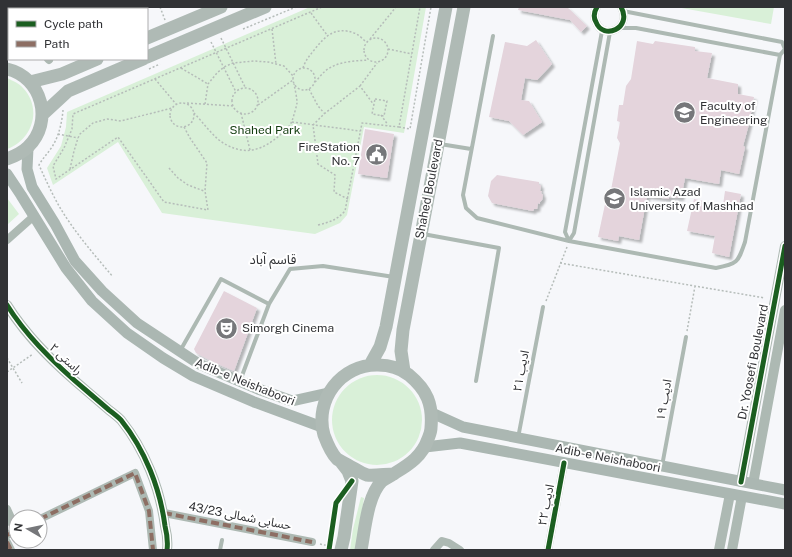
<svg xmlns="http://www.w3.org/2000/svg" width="792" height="557" viewBox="0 0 792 557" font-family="'Public Sans','Noto Sans Arabic',sans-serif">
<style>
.green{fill:#d9f0d8}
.building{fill:#e4d4dc;filter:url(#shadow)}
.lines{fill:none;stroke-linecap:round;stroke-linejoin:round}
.path{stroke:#b5bcb9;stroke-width:1.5;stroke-dasharray:2 2;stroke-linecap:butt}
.service{stroke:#adb9b3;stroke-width:4}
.minor{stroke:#adb9b3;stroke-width:8}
.tertiary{stroke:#adb9b3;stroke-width:10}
.secondary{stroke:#abb7b2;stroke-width:11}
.primary{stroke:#afbab5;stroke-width:13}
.quiet{stroke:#8d6e63;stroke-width:4;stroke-dasharray:8 4;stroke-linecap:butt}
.cycleway-casing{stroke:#fff;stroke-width:8}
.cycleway{stroke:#1b5e20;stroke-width:5}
.labels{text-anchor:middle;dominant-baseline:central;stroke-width:4;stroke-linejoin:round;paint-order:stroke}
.poi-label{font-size:12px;fill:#313235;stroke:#fff;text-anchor:start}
.park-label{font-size:12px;fill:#143d10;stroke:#fff}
.street-label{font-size:12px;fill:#313235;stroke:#fff}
.neighbourhood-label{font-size:13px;fill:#313235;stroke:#fff}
</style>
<defs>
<filter id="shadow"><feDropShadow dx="3" dy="3" stdDeviation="1" flood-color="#0004"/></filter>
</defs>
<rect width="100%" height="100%" fill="#f6f7fa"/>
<path class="green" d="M 310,7 L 426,7 L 404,133 L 364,127 L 347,215 L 340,223 L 315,234 L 162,213 L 118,142 L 53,185 L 47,168 L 61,146 L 66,127 L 67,112 Z
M 676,7 L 774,7 L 771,24 Z
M 7,78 C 13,81 19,83 23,88 C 43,109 32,140 7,149 Z
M 7,198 L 19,214 L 7,225 Z
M332 420a45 45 0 1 1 90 0a45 45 0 1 1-90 0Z
M 361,497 L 364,498 L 356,550 L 350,550 L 353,529 Z"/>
<path class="building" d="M 519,7 L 567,7 L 587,26 L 581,32 L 570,20 L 518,10 Z
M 536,40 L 552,64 L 537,80 L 525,78 L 521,100 L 529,101 L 542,122 L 523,135 L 509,121 L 489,117 L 505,42 L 527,46 Z
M 637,41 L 653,44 L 655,41 L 695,47 L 695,51 L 712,53 L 707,78 L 738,84 L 738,94 L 754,97 L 749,124 L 743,146 L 745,147 L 739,174 L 721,170 L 719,184 L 685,178 L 681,198 L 669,197 L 669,199 L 647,196 L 639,240 L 619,236 L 618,241 L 598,237 L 607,195 L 610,195 L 620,143 L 617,138 L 620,122 L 617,121 L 619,105 L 623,105 L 626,86 L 631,79 Z
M 365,129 L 394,134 L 387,178 L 358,174 Z
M 497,175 L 539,182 L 539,185 L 541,185 L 540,191 L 542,191 L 541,193 L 543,195 L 542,200 L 540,202 L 540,204 L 538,203 L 537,209 L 534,209 L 533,211 L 492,203 L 488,196 L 491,181 Z
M 725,191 L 741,194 L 729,257 L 712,253 L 715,236 L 687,231 L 694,199 L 723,205 Z
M 224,291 L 257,308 L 234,371 L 213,362 L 196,353 L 194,349 Z"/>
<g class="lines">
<path class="path" d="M 160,7 L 165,20
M 311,13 L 327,35
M 243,29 L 296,7
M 272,29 L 276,64
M364 50a12 12 0 1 1 24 0a12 12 0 1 1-24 0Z
M 221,38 L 245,87
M 370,39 L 396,7
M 211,42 L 236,92
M 388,49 L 412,54
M293 79a11 11 0 1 1 22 0a11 11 0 1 1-22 0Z
M 181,68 L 208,84
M 303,68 C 305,61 310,55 315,49 C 325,36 336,26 354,33 C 358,34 363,39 366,42
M 149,69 L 160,64
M 155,79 L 176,104
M 315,82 C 319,78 323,72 328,69 C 340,61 355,61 368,60
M 360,86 L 377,63
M232 101a13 13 0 1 1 26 0a13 13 0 1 1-26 0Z
M 309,89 L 318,106 L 324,113
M 375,99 L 387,101 L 384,116 L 372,114 Z
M 187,103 L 233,106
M170 115a12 12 0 1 1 24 0a12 12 0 1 1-24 0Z
M 205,104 L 208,84 L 217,73 L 224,67 L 233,63 L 254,61 L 268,62 L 284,66 L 293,76
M 258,105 L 293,80
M 63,110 C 62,122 59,136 52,147 C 48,153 43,158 39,165 C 48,185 57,205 70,223 C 83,242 98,259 113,277
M 194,113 C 203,122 215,140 227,145 C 247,156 264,149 280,135 C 285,131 290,126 292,121 C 294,115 296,108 297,103 C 297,97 295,90 294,84
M 241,113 L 250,150
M 381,115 L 388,125
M 292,122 L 360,131
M 184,127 L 190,138 L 207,163 L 205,191 L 208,210 L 164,202 L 118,137 L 56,179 L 53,166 L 64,148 L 72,129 L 73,114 L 322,7
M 399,127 L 410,129 L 431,7
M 58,134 L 78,138
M 169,168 L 178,178 L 188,185 L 204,191
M 70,169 L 74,151 L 78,138 L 80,134 L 93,123 L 107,119 L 121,121 L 172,108
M 348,199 L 334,192 L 335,175 L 318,164 L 313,125 L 324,114 L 360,86 L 374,105
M 318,225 C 330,222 337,220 345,211 L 362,123 L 399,127 L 420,7
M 560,263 L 765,298
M 546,301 L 567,247
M 687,331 L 695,286
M 7,358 L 22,383
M 7,372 L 33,354
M 320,544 L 329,546"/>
<path class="service" d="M 623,11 L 782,42 L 785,49
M 619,28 L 636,28 L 780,55
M 493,36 L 463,195 L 466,208 L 477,218 L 569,241 L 716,268 C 738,264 738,262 745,242 L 780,55 L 785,49
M 440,144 L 471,149
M 423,234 L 499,248 L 476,381
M 569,241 L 565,232 L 602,31 L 601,30
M 569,241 L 574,233 L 610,32 L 611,31
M 269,304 L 290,269 L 323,266 L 394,277
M 180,351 L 221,279 L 269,304 L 240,381
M 518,438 L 543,307
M 662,466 L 686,337
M 220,550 L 222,540"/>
<path class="minor" d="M 26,7 L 27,9
M 71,7 L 71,9
M 597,7 C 594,12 593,17 596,22 C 603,41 633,28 621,7
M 48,59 L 49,60
M 7,240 L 34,216
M 7,509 L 12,520 L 7,522
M 164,513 L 312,542
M 40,519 L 135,473 L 149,511 L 153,550
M 7,535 L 16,531
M 7,542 L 11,550
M 434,550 L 442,541 L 449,543 L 460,550
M 548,550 L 564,463"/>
<path class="tertiary" d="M 7,305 C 28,339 58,367 88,392 C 95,398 102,404 109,410 C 113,413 117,416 121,420 C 145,450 160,488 165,526 C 167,534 168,542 167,550
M 741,482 L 785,246
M 753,484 L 785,310
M 719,550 L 730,494
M 732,550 L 742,496"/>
<path class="secondary" d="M 28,148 L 27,169 L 32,187 L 55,224 L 75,261 L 102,291 L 137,323 L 199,364 L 258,389 L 292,401 L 328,393
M 7,174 L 21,195 L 66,268 L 92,301 L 127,333 L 163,358 L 193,376 L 254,402 L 322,427
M 432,413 L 463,427 L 785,490
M 425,447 L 460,443 L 785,504"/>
<path class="primary" d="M 147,38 L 221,7
M 147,57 L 265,7
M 7,69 C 42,77 54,122 28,147 C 22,153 15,156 7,159
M 30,82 L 62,74 L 97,59
M 42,115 L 68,91 L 143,59
M 370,365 L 380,347 L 386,327 L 446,7
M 404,371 L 401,351 L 403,330 L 464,7
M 341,550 L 344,537 L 352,481 L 348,471 L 341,462
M 361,550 C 365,530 367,496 382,481 C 386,478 391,476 395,473 C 410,464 422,456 428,439 C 429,436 431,432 431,428 C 433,404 427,390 409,375 C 400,368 389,365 378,365 C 341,364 314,400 324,435 C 327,443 331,453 337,459 C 340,461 345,463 348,465 C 354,468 361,473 367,475 C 373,476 387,474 394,474"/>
<path class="quiet" d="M 164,513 L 312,542
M 40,519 L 135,473 L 149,511 L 153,550
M 7,535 L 16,531
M 7,542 L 11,550"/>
<defs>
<path id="cycleway" d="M 597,7 C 594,12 593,17 596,22 C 603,41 633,28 621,7
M 7,305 C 28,339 58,367 88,392 C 95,398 102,404 109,410 C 113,413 117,416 121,420 C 145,450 160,488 165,526 C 167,534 168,542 167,550
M 741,482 L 785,246
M 329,550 L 336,503 L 352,481
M 548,550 L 564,463"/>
</defs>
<use href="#cycleway" class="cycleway-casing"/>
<use href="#cycleway" class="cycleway"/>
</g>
<defs>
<symbol id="university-disc" viewBox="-11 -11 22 22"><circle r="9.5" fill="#76777a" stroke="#fff"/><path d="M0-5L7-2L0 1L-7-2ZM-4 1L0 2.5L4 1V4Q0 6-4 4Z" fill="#fff"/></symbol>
<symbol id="civic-disc" viewBox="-11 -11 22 22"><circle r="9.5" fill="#76777a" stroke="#fff"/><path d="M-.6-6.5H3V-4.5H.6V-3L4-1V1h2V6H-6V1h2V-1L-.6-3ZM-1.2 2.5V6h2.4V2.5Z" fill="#fff"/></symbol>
<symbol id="theatre-disc" viewBox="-11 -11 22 22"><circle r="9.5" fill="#76777a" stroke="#fff"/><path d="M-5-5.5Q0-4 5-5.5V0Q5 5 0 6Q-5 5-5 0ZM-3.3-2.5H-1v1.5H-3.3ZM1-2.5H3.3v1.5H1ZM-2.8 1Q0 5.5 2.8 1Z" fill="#fff"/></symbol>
</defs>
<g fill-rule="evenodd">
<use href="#university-disc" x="672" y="100" width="25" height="25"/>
<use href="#civic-disc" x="364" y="142" width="25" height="25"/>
<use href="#university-disc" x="602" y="186" width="25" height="25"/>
<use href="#theatre-disc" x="214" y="316" width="25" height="25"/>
</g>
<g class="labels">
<g class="poi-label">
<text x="700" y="106">Faculty of<tspan x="700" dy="14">Engineering</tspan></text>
<text x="360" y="147" text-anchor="end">FireStation<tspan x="360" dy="14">No. 7</tspan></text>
<text x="630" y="192">Islamic Azad<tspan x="630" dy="14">University of Mashhad</tspan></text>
<text x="242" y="328">Simorgh Cinema</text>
</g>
<g class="park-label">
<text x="265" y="130">Shahed Park</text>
</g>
<g class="street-label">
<text transform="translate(429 189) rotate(-79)">Shahed Boulevard</text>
<text transform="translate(66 359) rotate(43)">راستی ۲</text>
<text transform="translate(753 362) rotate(-79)">Dr. Yoosefi Boulevard</text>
<text transform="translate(521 371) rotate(-79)">ادیب ۲۱</text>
<text transform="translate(245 382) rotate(22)">Adib-e Neishaboori</text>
<text transform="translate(664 400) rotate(-80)">ادیب ۱۹</text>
<text transform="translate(608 458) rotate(11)">Adib-e Neishaboori</text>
<text transform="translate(546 505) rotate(-79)">ادیب ۲۲</text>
<text transform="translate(240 516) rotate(11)">حسابی شمالی 43/23</text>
</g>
<g class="neighbourhood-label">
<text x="273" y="259">قاسم آباد</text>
</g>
</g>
<rect width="792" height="557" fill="none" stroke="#313235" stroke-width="16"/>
<rect x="8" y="8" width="140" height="52" fill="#ffffff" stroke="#adadae"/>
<rect x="16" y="21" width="20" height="6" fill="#1b5e20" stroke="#adadae"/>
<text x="44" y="28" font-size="12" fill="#313235">Cycle path</text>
<rect x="16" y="41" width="20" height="6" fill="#8d6e63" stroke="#adadae"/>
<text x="44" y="48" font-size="12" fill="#313235">Path</text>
<g transform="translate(28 529) rotate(279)"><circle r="19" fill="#ffffff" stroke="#adadae"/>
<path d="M0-3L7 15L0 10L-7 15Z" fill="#76777a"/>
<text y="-6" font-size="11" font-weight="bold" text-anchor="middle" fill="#313235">N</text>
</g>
</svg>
